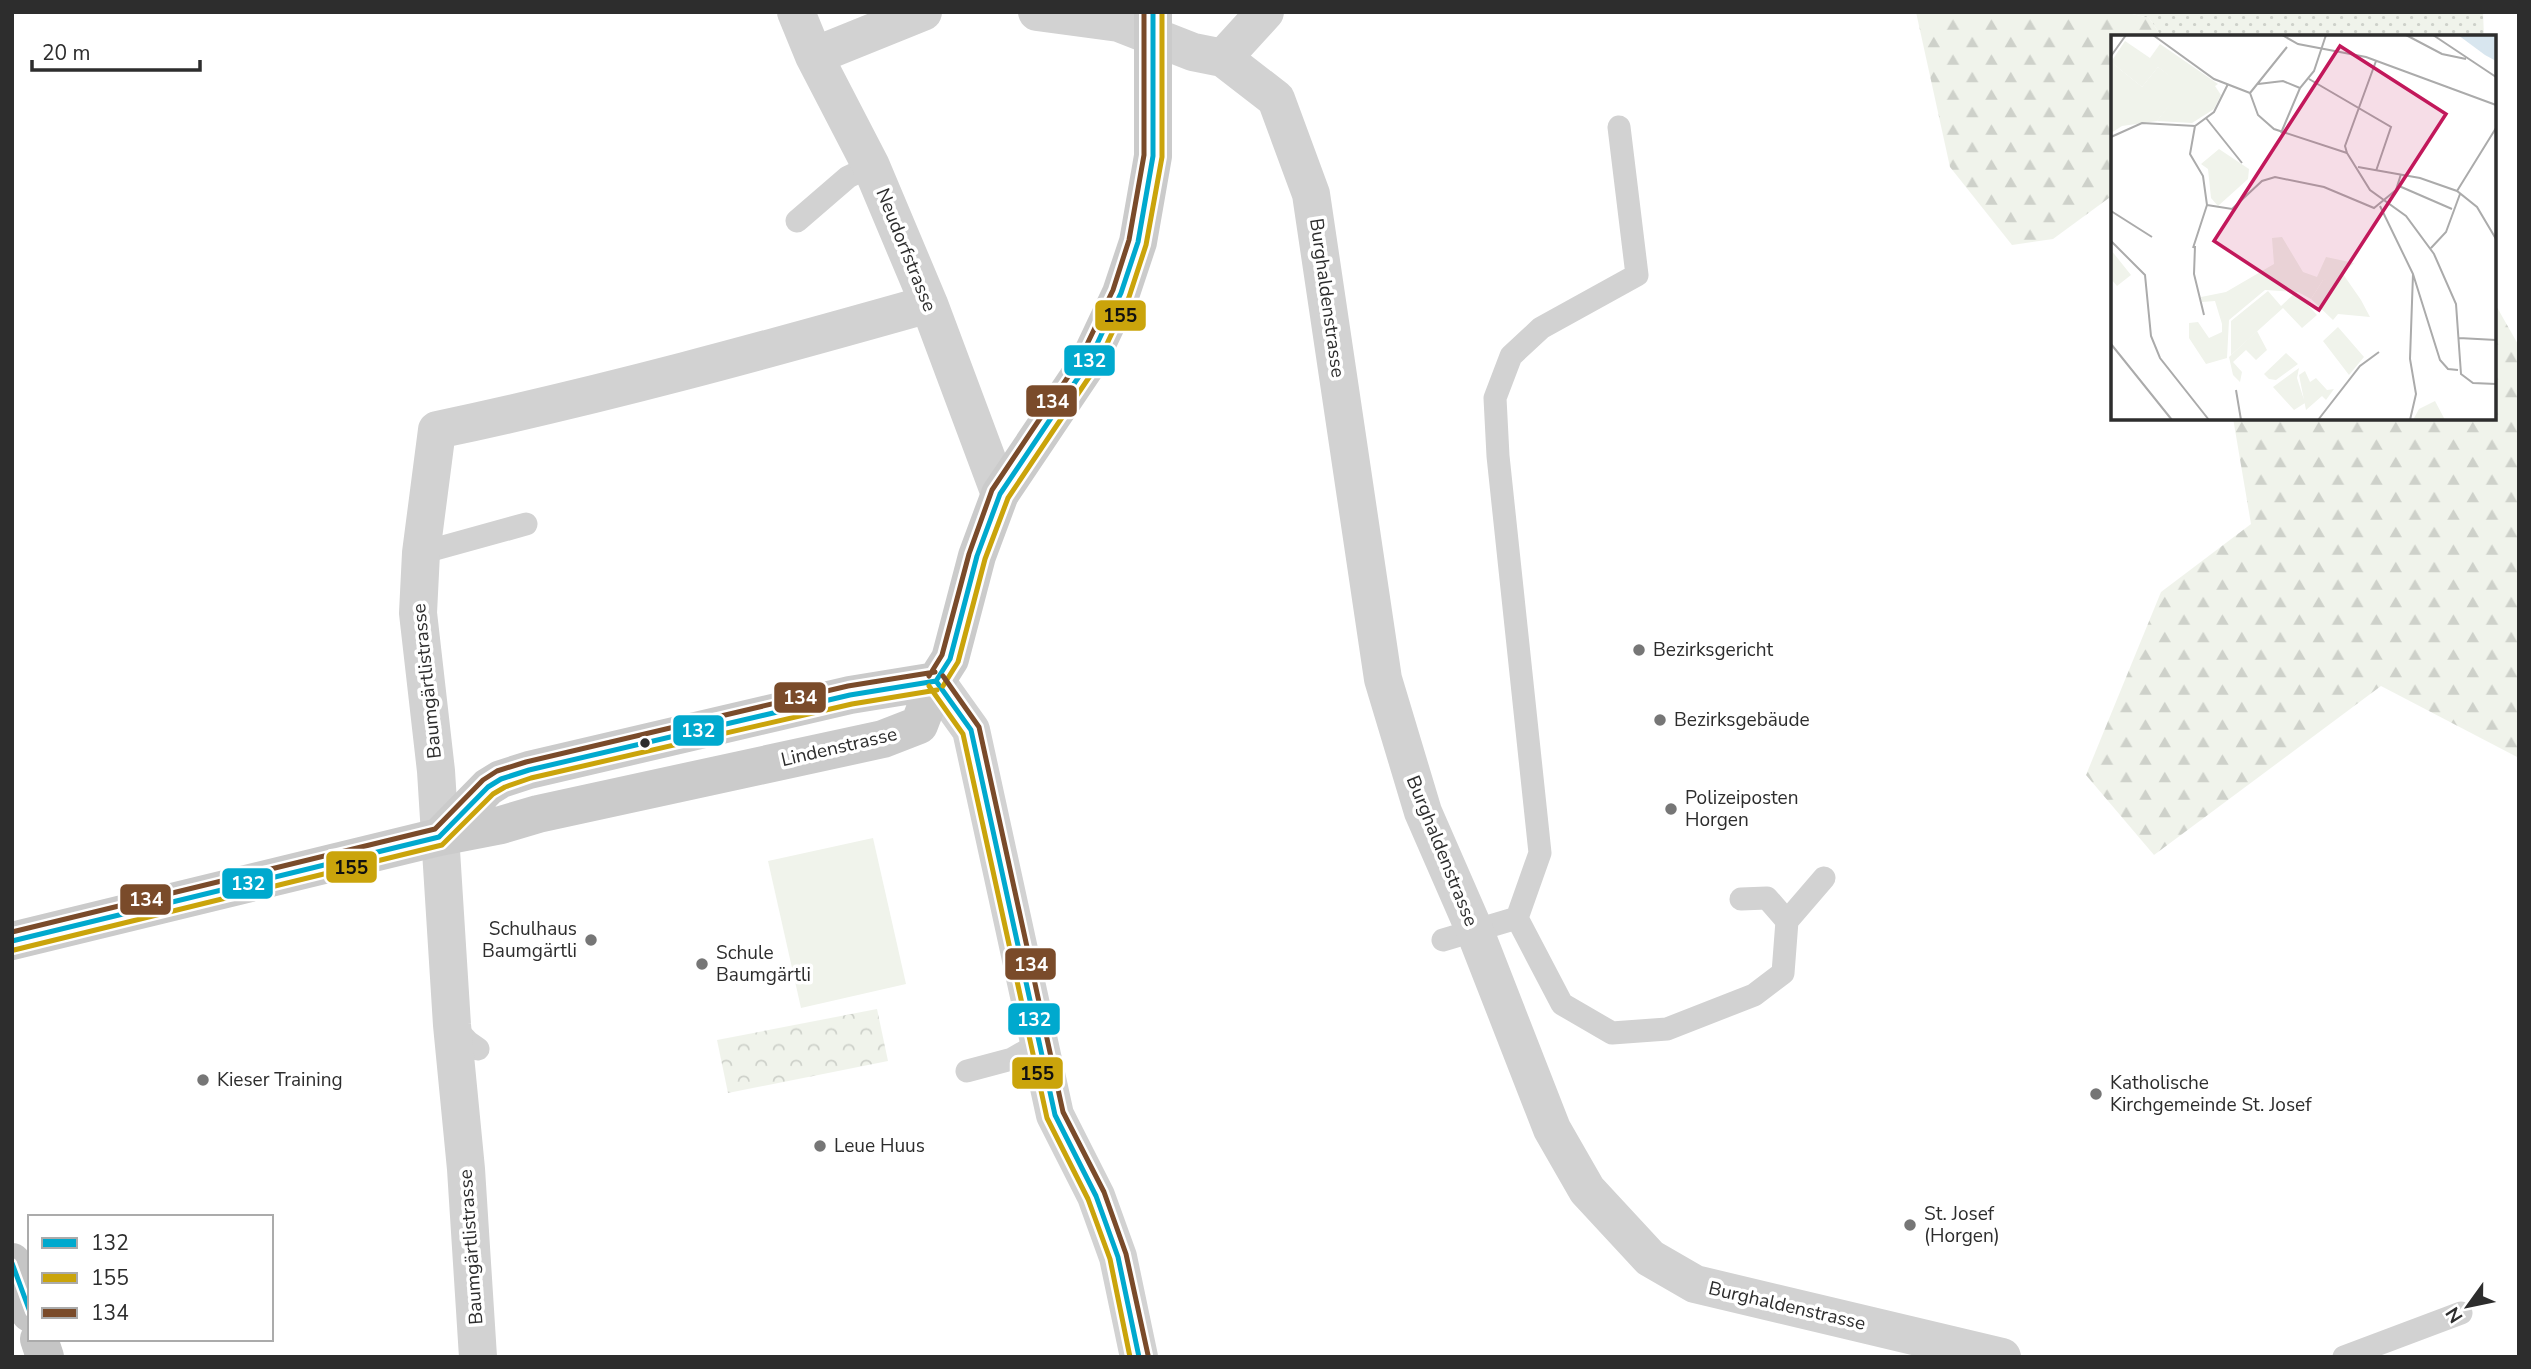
<svg xmlns="http://www.w3.org/2000/svg" width="2531" height="1369" viewBox="0 0 2531 1369" font-family="'Nunito Sans',sans-serif">
<style>
.grass{fill:url(#grass-dots)}
.forest{fill:url(#forest-firs)}
.park{fill:url(#park-crowns)}
.pitch{fill:#f0f3eb}
.lines{fill:none;stroke-linecap:round;stroke-linejoin:round}
.lane{stroke:#d2d2d2;stroke-width:23}
.street{stroke:#d2d2d2;stroke-width:38}
.secondary{stroke:#cbcbcb;stroke-width:38}
.primary{stroke:#c5c5c5;stroke-width:38}
.bus-1-casing{stroke:#fff;stroke-width:10}
.bus-2-casing{stroke:#fff;stroke-width:10}
.bus-3-casing{stroke:#fff;stroke-width:10}
.bus-1{stroke:#00a9ce;stroke-width:5}
.bus-2{stroke:#caa40b;stroke-width:5}
.bus-3{stroke:#7a4b2a;stroke-width:5}
.poi-dot{fill:#767676;stroke:#fff;stroke-width:2.5}
.bus-dot{fill:#2d2d2d;stroke:#fff;stroke-width:2.5}
.labels{text-anchor:middle;dominant-baseline:central;stroke-width:7;stroke-linejoin:round;paint-order:stroke}
.street-label{font-size:19px;fill:#2d2d2d;stroke:#fff}
.poi-label{font-size:19px;fill:#2d2d2d;stroke:#fff;text-anchor:start}
.inset-road{fill:none;stroke:#ababab;stroke-width:2}
.view{fill:#c2185b;fill-opacity:0.15;stroke:#c2185b;stroke-width:3.5}
.inset-edge{fill:none;stroke:#2d2d2d;stroke-width:3.5}
.line-badge{stroke:#fff;stroke-width:2.5}
.badge-label{font-size:19px;text-anchor:middle;font-weight:bold;fill:#fff}
.pale-badge-label{font-size:19px;text-anchor:middle;font-weight:bold;fill:#111}
</style>
<defs>
<pattern id="grass-dots" width="8" height="8" patternUnits="userSpaceOnUse" patternTransform="scale(1.75)"><rect width="8" height="8" fill="#f0f3eb"/><path d="M2 2h.1M6 6h.1" fill="none" stroke="#ced1ca" stroke-width="1.8" stroke-linecap="round"/></pattern>
<pattern id="forest-firs" width="22" height="20" patternUnits="userSpaceOnUse" patternTransform="scale(1.75)"><rect width="22" height="20" fill="#f0f3eb"/><path d="M5 1l3.5 6h-7zM16 11l3.5 6h-7z" fill="#ced1ca"/></pattern>
<pattern id="park-crowns" width="20" height="18" patternUnits="userSpaceOnUse" patternTransform="scale(1.75)"><rect width="20" height="18" fill="#f0f3eb"/><path d="M2 6a3 3 0 1 1 6 0M12 15a3 3 0 1 1 6 0" fill="none" stroke="#ced1ca"/></pattern>
</defs>
<rect width="100%" height="100%" fill="#fff"/>
<path class="grass" d="M 2124,12 L 2483,12 L 2484,37 L 2162,37 L 2149,18 Z"/>
<path class="forest" d="M 1916,12 L 2124,12 L 2149,18 L 2162,37 L 2113,37 L 2113,195 L 2053,239 L 2012,245 L 1950,167 Z
M 2494,302 L 2519,346 L 2519,758 L 2381,686 L 2154,855 L 2086,775 L 2161,592 L 2251,524 L 2233,418 L 2494,418 Z"/>
<path class="park" d="M 877,1009 L 888,1061 L 728,1093 L 717,1040 Z"/>
<path class="pitch" d="M 873,838 L 906,984 L 801,1008 L 768,861 Z"/>
<g class="lines">
<path class="lane" d="M 797,221 L 848,177 L 871,166
M 421,553 L 526,524
M 1517,918 L 1540,853 L 1498,456 L 1495,398 L 1511,356 L 1541,328 L 1637,275 L 1619,127
M 1787,921 L 1824,878
M 1443,940 L 1517,918 L 1562,1004 L 1612,1033 L 1667,1029 L 1754,995 L 1783,973 L 1787,921 L 1767,898 L 1741,899
M 452,1025 L 468,1042 L 478,1049
M 967,1071 L 1012,1059 L 1040,1043
M 2344,1357 L 2461,1313"/>
<path class="street" d="M 796,12 L 814,56 L 871,166 L 929,304 L 1000,494
M 1037,12 L 1119,23 L 1193,52 L 1223,58 L 1276,99 L 1311,194 L 1383,679 L 1423,812 L 1474,929 L 1552,1129 L 1587,1190 L 1650,1258 L 1695,1284 L 2002,1357
M 814,56 L 923,12
M 1223,58 L 1265,12
M 936,681 L 971,730 L 1055,1115 L 1096,1196 L 1118,1257 L 1139,1357
M 478,1357 L 466,1169 L 452,1025 L 436,771 L 418,613 L 421,553 L 437,430 C 603,395 766,350 929,304"/>
<path class="secondary" d="M 439,837 L 488,787 L 501,779 L 529,770 L 850,695 L 936,681
M 12,941 L 439,837 L 501,825 L 538,814 L 883,739 L 919,725 L 936,681 L 950,659 L 977,556 L 1000,494 L 1088,363 L 1121,293 L 1138,242 L 1153,156 L 1153,12"/>
<path class="primary" d="M 12,1262 L 30,1313
M 39,1339 L 45,1357"/>
<defs>
<path id="bus-1" d="M 936,681 L 950,659 L 977,556 L 1000,494 L 1088,363 L 1121,293 L 1138,242 L 1153,156 L 1153,12
M 936,681 L 971,730 L 1055,1115 L 1096,1196 L 1118,1257 L 1139,1357
M 12,941 L 439,837 L 488,787 L 501,779 L 529,770 L 850,695 L 936,681
M 12,1263 L 30,1312"/>
<path id="bus-2" d="M 929,686 L 963,734 L 1047,1118 L 1088,1199 L 1110,1259 L 1130,1357
M 943,686 L 958,662 L 985,559 L 1008,498 L 1096,367 L 1129,297 L 1146,245 L 1162,157 L 1162,12
M 14,950 L 442,845 L 493,794 L 505,787 L 531,778 L 852,704 L 937,690"/>
<path id="bus-3" d="M 929,676 L 942,655 L 969,554 L 992,490 L 1080,359 L 1113,290 L 1129,240 L 1144,155 L 1144,12
M 943,676 L 979,727 L 1063,1112 L 1104,1192 L 1126,1254 L 1148,1355
M 12,932 L 435,829 L 483,780 L 497,771 L 526,762 L 848,686 L 935,672"/>
</defs>
<use href="#bus-1" class="bus-1-casing"/>
<use href="#bus-2" class="bus-2-casing"/>
<use href="#bus-3" class="bus-3-casing"/>
<use href="#bus-1" class="bus-1"/>
<use href="#bus-2" class="bus-2"/>
<use href="#bus-3" class="bus-3"/>
</g>
<g class="poi-dot">
<circle cx="1639" cy="650" r="7"/>
<circle cx="1660" cy="720" r="7"/>
<circle cx="1671" cy="809" r="7"/>
<circle cx="591" cy="940" r="7"/>
<circle cx="702" cy="964" r="7"/>
<circle cx="203" cy="1080" r="7"/>
<circle cx="2096" cy="1094" r="7"/>
<circle cx="820" cy="1146" r="7"/>
<circle cx="1910" cy="1225" r="7"/>
</g>
<circle class="bus-dot" cx="645" cy="743" r="6"/>
<g class="labels">
<g class="street-label">
<text transform="translate(906 250) rotate(68)">Neudorfstrasse</text>
<text transform="translate(1327 298) rotate(82)">Burghaldenstrasse</text>
<text transform="translate(427 681) rotate(-96)">Baumgärtlistrasse</text>
<text transform="translate(839 747) rotate(-13)">Lindenstrasse</text>
<text transform="translate(1442 851) rotate(68)">Burghaldenstrasse</text>
<text transform="translate(471 1247) rotate(-94)">Baumgärtlistrasse</text>
<text transform="translate(1787 1306) rotate(13)">Burghaldenstrasse</text>
</g>
<g class="poi-label">
<text x="1653" y="650">Bezirksgericht</text>
<text x="1674" y="720">Bezirksgebäude</text>
<text x="1685" y="798">Polizeiposten<tspan x="1685" dy="22">Horgen</tspan></text>
<text x="577" y="929" text-anchor="end">Schulhaus<tspan x="577" dy="22">Baumgärtli</tspan></text>
<text x="716" y="953">Schule<tspan x="716" dy="22">Baumgärtli</tspan></text>
<text x="217" y="1080">Kieser Training</text>
<text x="2110" y="1083">Katholische<tspan x="2110" dy="22">Kirchgemeinde St. Josef</tspan></text>
<text x="834" y="1146">Leue Huus</text>
<text x="1924" y="1214">St. Josef<tspan x="1924" dy="22">(Horgen)</tspan></text>
</g>
</g>
<g transform="translate(2111 35)">
<rect width="385" height="385" fill="#fff"/>
<path d="M 108,114 L 138,134 L 137,144 L 107,171 L 100,163 L 97,134 L 90,129 ZM 232,239 L 250,265 L 259,282 L 227,279 L 222,285 L 200,264 L 212,245 ZM 227,292 L 253,322 L 238,340 L 212,306 ZM 146,296 L 156,315 L 145,325 L 135,315 L 122,327 L 131,337 L 129,347 L 122,340 L 118,322 ZM 175,318 L 187,329 L 165,345 L 158,344 L 153,339 ZM 188,333 L 186,343 L 194,368 L 183,375 L 162,352 ZM 194,336 L 199,347 L 205,343 L 216,355 L 223,354 L 215,365 L 211,361 L 195,375 L 188,340 Z" fill="#f0f3eb"/>
<path d="M 171,202 L 192,237 L 206,242 L 215,222 L 243,228 L 226,244 L 212,245 L 200,264 L 187,257 L 154,255 L 118,285 L 116,323 L 95,329 L 78,303 L 78,288 L 87,287 L 98,303 L 111,297 L 111,289 L 104,266 L 91,267 L 90,262 L 115,257 L 163,229 L 161,203 ZM 324,366 L 334,385 L 302,385 L 308,374 Z" fill="#f0f3eb"/>
<path d="M 0,27 L 31,52 L 47,32 L 73,52 L 46,86 L 11,91 L 0,98 Z" fill="#f0f3eb"/>
<path d="M 14,6 L 39,23 L 49,9 L 107,49 L 104,51 L 110,60 L 103,74 L 81,88 L 46,86 L 72,52 L 47,32 L 31,52 L 0,27 Z" fill="#f0f3eb"/>
<path d="M 0,215 L 20,240 L 6,251 L 0,244 ZM 157,256 L 170,271 L 185,257 L 206,280 L 191,293 L 172,273 L 120,320 L 120,286 Z" fill="#f0f3eb"/>
<path d="M 347,0 L 385,0 L 385,26 L 374,20 Z" fill="#d8e6ef"/>
<path class="inset-road" d="M 42,0 L 103,44 L 139,58M 171,0 L 187,9 L 255,22 L 385,70M 295,0 L 331,19 L 355,24M 322,0 L 385,42M 0,21 L 15,0M 198,44 L 280,92 L 265,136M 147,49 L 172,46 L 189,53M 139,58 L 147,80 L 163,94 L 236,118M 139,58 L 176,12M 95,83 L 131,128M 170,98 L 189,53 L 203,36 L 215,0M 0,102 L 31,88 L 84,91 L 103,77 L 117,49M 236,118 L 259,155 L 295,181 L 323,219 L 345,269 L 350,339 L 362,348 L 385,349M 236,118 L 234,111 L 265,26M 247,132 L 309,143 L 346,156 L 366,172 L 385,204M 288,151 L 341,174M 346,156 L 385,93M 96,170 L 121,174 L 151,146 L 164,142 L 213,152 L 263,173 L 285,155 L 290,139M 269,171 L 302,239 L 299,324 L 305,359 L 299,385M 0,176 L 41,202M 0,206 L 34,240 L 40,301 L 49,323 L 98,385M 84,211 L 83,239 L 93,280M 82,213 L 96,170 L 92,141 L 79,119 L 84,91M 320,213 L 335,197 L 349,159M 302,239 L 329,325 L 337,334 L 347,335M 348,303 L 385,305M 0,309 L 61,385M 125,355 L 130,385M 207,385 L 249,331 L 268,317"/>
<path class="view" d="M 229,11 L 335,79 L 208,275 L 103,206 Z"/>
<rect width="385" height="385" class="inset-edge"/>
</g>
<g class="line-badge">
<rect x="1094" y="299" width="53" height="33" rx="7" fill="#caa40b"/>
<rect x="1063" y="344" width="53" height="33" rx="7" fill="#00a9ce"/>
<rect x="1025" y="384" width="53" height="34" rx="7" fill="#7a4b2a"/>
<rect x="773" y="681" width="54" height="33" rx="7" fill="#7a4b2a"/>
<rect x="672" y="714" width="53" height="33" rx="7" fill="#00a9ce"/>
<rect x="325" y="850" width="53" height="34" rx="7" fill="#caa40b"/>
<rect x="221" y="867" width="53" height="33" rx="7" fill="#00a9ce"/>
<rect x="119" y="883" width="53" height="33" rx="7" fill="#7a4b2a"/>
<rect x="1004" y="947" width="53" height="34" rx="7" fill="#7a4b2a"/>
<rect x="1007" y="1002" width="54" height="34" rx="7" fill="#00a9ce"/>
<rect x="1011" y="1056" width="53" height="34" rx="7" fill="#caa40b"/>
</g>
<g class="badge-label">
<text x="1089" y="367">132</text>
<text x="1052" y="408">134</text>
<text x="800" y="704">134</text>
<text x="698" y="737">132</text>
<text x="248" y="890">132</text>
<text x="146" y="906">134</text>
<text x="1031" y="971">134</text>
<text x="1034" y="1026">132</text>
</g>
<g class="pale-badge-label">
<text x="1120" y="322">155</text>
<text x="351" y="874">155</text>
<text x="1037" y="1080">155</text>
</g>
<rect width="2531" height="1369" fill="none" stroke="#2d2d2d" stroke-width="28"/>
<rect x="28" y="1215" width="245" height="126" fill="#ffffff" stroke="#ababab" stroke-width="2"/>
<rect x="42" y="1238" width="35" height="10" fill="#00a9ce" stroke="#ababab" stroke-width="2"/>
<text x="91" y="1250" font-size="21" fill="#2d2d2d">132</text>
<rect x="42" y="1273" width="35" height="10" fill="#caa40b" stroke="#ababab" stroke-width="2"/>
<text x="91" y="1285" font-size="21" fill="#2d2d2d">155</text>
<rect x="42" y="1308" width="35" height="10" fill="#7a4b2a" stroke="#ababab" stroke-width="2"/>
<text x="91" y="1320" font-size="21" fill="#2d2d2d">134</text>
<g transform="translate(2468 1306) rotate(237)" stroke="#ffffff" stroke-width="5" paint-order="stroke">
<path d="M0-5L12 26L0 18L-12 26Z" fill="#2d2d2d"/>
<text y="-10" font-size="19" font-weight="bold" text-anchor="middle" fill="#2d2d2d">N</text>
</g>
<path d="M32 60v10h168v-10" fill="none" stroke="#2d2d2d" stroke-width="3.5"/>
<text x="42" y="60" font-size="21" fill="#2d2d2d" stroke="#ffffff" stroke-width="5" paint-order="stroke">20 m</text>
</svg>
